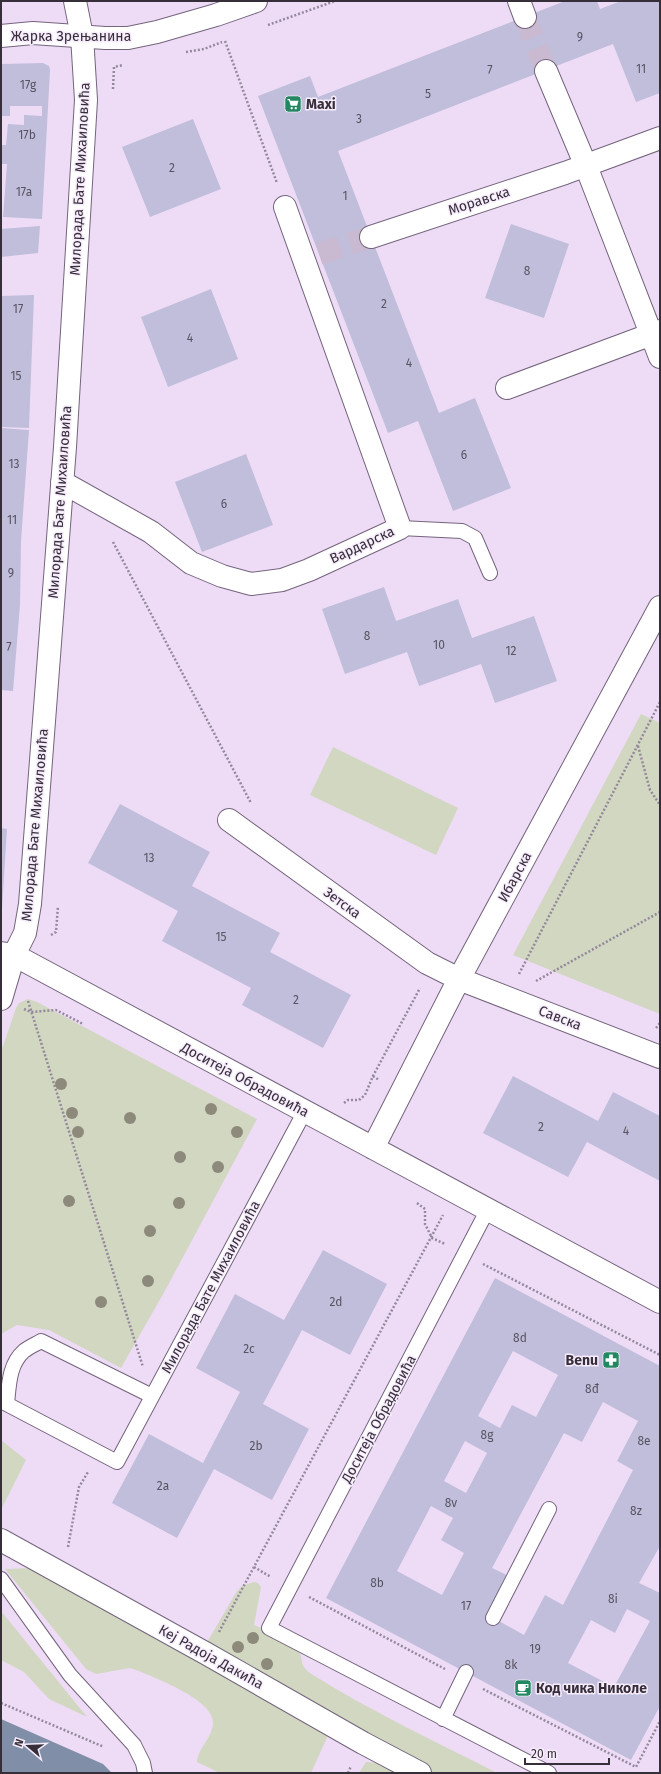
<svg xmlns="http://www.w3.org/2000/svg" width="661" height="1774" viewBox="0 0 661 1774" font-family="'Fira Sans',sans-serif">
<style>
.green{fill:#d1d7c0}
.water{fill:#818ea8}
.building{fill:#c0bedb;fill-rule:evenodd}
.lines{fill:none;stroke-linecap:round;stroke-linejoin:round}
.street-tunnel{stroke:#c9b9d1;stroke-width:22;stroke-dasharray:22 11;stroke-linecap:butt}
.lane-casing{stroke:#74647c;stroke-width:16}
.street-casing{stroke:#74647c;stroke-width:24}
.secondary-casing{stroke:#74647c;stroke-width:24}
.path{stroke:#94889b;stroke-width:2.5;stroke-dasharray:2 2;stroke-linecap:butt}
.lane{stroke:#fff;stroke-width:14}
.street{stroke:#fff;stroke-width:22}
.secondary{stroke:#fff;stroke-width:22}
.tree{fill:#8d8a7c}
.labels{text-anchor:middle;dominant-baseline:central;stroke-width:3;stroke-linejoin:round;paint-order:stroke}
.number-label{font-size:12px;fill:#585362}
.street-label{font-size:14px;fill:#362f3a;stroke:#f7ecfc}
.poi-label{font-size:14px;font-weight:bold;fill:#362f3a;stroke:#f7ecfc;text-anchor:start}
</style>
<rect width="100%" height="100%" fill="#eedcf7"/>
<path class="green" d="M 641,714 L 660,723 L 660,1014 L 513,955 Z
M 333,747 L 458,808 L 436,855 L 310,795 Z
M 28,999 L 37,1002 L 257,1119 L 167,1287 L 121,1368 L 49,1330 L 17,1325 L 1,1334 L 1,1052 L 16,1008 L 19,1003 Z
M 1,1440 L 26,1460 L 1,1510 Z
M 35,1568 L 329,1733 L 311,1773 L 220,1773 L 197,1762 C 199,1746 212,1739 213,1723 C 214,1700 157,1679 139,1671 L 130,1668 L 96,1674 L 86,1669 L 5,1569 Z
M 254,1582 L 258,1583 L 261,1587 L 254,1625 C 268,1631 290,1636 298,1650 C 305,1660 297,1665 313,1675 C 372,1712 435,1741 497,1773 L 427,1773 L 206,1644 L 237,1591 L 242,1586 Z
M 1,1611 L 87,1717 L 49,1699 L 24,1672 L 1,1660 Z
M 366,1762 L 378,1763 L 398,1773 L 359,1773 Z"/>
<path class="water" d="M 1,1719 L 103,1764 L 112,1773 L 1,1773 Z"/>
<path class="building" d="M 565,1 L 597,1 L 600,9 L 621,1 L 659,1 L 660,4 L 660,93 L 636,102 L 613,44 L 338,151 L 439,413 L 475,398 L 511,488 L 453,511 L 418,421 L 388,433 L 258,96 L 310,76 L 318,97 Z
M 43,63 L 49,66 L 50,70 L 42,219 L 3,217 L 7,164 L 1,164 L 1,145 L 6,145 L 8,124 L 24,125 L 24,115 L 42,116 L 42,106 L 10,106 L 10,116 L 1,116 L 1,64 Z
M 193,119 L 221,189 L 150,217 L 122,147 Z
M 511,224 L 569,244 L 544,318 L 485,298 Z
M 40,226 L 38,253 L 1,257 L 1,229 Z
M 211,289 L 238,359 L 168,387 L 141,317 Z
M 34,295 L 29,428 L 1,427 L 1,296 Z
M 1,428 L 29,430 L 21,541 L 20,605 L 13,691 L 1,690 Z
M 246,454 L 273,525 L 202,552 L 175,482 Z
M 384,587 L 396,621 L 458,599 L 472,638 L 534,616 L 557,681 L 495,703 L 481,664 L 419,686 L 407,652 L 345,674 L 322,609 Z
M 120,804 L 210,852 L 192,886 L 280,933 L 270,952 L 351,995 L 323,1048 L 242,1005 L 251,988 L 162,941 L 178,911 L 88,863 Z
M 1,828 L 7,829 L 2,909 L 1,909 Z
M 513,1076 L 598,1121 L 613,1092 L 660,1116 L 660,1181 L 587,1142 L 568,1177 L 483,1133 Z
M 323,1250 L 387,1284 L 350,1355 L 302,1330 L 263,1404 L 309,1429 L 272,1500 L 214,1469 L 177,1538 L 112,1503 L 149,1434 L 203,1463 L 240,1392 L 196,1368 L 235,1294 L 284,1320 Z
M 495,1278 L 660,1366 L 660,1546 L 639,1583 L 660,1593 L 660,1706 L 631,1760 L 326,1598 ZM 513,1351 L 558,1375 L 536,1417 L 512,1405 L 500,1428 L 478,1416 ZM 603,1402 L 638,1421 L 617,1461 L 633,1470 L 563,1605 L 545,1595 L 524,1635 L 490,1616 L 511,1577 L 492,1568 L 564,1433 L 582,1442 ZM 465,1441 L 487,1453 L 466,1493 L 444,1481 ZM 431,1506 L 453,1518 L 441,1540 L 464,1553 L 442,1595 L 397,1571 ZM 627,1609 L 650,1621 L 614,1687 L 568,1663 L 591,1620 L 615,1633 Z"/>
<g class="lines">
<path class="street-tunnel" d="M 525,17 L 546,71
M 319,254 L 371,237"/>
<defs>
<path id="lane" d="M 400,528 L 462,531 L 475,538 L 490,573
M 488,1209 L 269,1628 L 549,1773
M 1,1401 L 117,1462 L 305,1111
M 7,1404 C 9,1385 9,1364 24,1351 C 29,1347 36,1344 41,1341 L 152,1396
M 1,1579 L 70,1675 L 134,1745 L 143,1763 L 145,1773
M 493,1618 L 549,1509
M 443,1719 L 466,1672"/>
<path id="street" d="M 519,1 L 525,17
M 546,71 L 586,166 L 660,357
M 371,237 L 565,173 L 660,138
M 507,388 L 660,331
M 62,482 L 151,532 L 191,563 L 222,576 L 251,584 L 282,580 L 309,570 L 400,528 L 285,207
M 229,820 L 427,963 L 459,979 L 660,1057
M 1,953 L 14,955 L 660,1302
M 1,999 L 14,955 L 25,933 L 30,904 L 65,447 L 86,100 L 82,36 L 75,1
M 373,1148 L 459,979 L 660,607
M 1,1540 L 207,1654 L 363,1743 L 420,1773"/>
<path id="secondary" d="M 1,36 L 33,33 L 105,38 L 128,38 L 157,32 L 216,15 L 256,1"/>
</defs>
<use href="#lane" class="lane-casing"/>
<use href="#street" class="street-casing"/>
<use href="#secondary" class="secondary-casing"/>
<path class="path" d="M 268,25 L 335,1
M 225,41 L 277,183
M 186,52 L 204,49 L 222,42
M 113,89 L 114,67 L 123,65
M 113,542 L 251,803
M 638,746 L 650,790 L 660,805
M 51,935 L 56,932 L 58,906
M 519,974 L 660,702
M 536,981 L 660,912
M 28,1001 L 143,1367
M 24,1009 L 31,1012 L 56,1010 L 83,1024
M 656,1028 L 660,1023
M 373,1076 L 379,1080
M 344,1103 L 348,1100 L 359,1100 L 365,1095 L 373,1076 L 420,988
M 417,1203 L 425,1209 L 425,1224 L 432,1238 L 445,1244
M 483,1264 L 660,1355
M 68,1547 L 79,1487 L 88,1472
M 254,1567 L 271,1577
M 309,1597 L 445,1669
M 219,1632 L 443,1215
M 483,1689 L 636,1767 L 660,1721
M 1,1703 L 104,1747
M 348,1773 L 351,1766"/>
<use href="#lane" class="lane"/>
<use href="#street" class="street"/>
<use href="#secondary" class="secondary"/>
</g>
<g class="tree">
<circle cx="61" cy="1084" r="6"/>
<circle cx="211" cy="1109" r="6"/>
<circle cx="72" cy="1113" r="6"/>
<circle cx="130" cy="1118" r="6"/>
<circle cx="78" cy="1132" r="6"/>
<circle cx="237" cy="1132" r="6"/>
<circle cx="180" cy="1157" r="6"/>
<circle cx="218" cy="1167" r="6"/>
<circle cx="69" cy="1201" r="6"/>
<circle cx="179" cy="1203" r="6"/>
<circle cx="150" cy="1231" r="6"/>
<circle cx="148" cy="1281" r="6"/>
<circle cx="101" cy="1302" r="6"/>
<circle cx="253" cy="1638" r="6"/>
<circle cx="238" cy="1647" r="6"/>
<circle cx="267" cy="1664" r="6"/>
</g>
<defs>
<symbol id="supermarket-square" viewBox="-11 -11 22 22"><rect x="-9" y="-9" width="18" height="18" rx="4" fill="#238761" stroke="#f7ecfc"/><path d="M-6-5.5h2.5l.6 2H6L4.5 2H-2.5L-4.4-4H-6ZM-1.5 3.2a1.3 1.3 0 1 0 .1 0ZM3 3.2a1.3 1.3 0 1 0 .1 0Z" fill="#fff"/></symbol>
<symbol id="pharmacy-square" viewBox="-11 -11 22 22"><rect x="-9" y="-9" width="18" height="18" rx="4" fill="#238761" stroke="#f7ecfc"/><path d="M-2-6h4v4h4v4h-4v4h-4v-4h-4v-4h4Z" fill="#fff"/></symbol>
<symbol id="cafe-square" viewBox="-11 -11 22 22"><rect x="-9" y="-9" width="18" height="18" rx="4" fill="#238761" stroke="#f7ecfc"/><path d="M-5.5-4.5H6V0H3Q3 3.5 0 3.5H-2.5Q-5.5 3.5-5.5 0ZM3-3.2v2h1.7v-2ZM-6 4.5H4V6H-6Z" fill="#fff"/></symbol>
</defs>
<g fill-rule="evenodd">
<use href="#supermarket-square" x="283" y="94" width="20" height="20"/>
<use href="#pharmacy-square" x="601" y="1350" width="20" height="20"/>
<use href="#cafe-square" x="513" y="1678" width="20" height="20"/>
</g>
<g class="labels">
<g class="number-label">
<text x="580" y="37">9</text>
<text x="641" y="69">11</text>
<text x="490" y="70">7</text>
<text x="28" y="85">17g</text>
<text x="428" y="94">5</text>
<text x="359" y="119">3</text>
<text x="27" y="135">17b</text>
<text x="172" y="168">2</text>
<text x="24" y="192">17a</text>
<text x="345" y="196">1</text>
<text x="527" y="271">8</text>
<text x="384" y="304">2</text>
<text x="18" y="309">17</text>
<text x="190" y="338">4</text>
<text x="409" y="363">4</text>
<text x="16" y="376">15</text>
<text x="464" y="455">6</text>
<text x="14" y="464">13</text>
<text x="224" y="504">6</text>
<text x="12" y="520">11</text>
<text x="11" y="573">9</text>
<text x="367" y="636">8</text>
<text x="439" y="645">10</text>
<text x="9" y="647">7</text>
<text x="511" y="651">12</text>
<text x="149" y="858">13</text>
<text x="221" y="937">15</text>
<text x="296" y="1000">2</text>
<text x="541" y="1127">2</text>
<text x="626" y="1131">4</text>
<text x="336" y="1302">2d</text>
<text x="520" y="1338">8d</text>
<text x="249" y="1349">2c</text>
<text x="592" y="1389">8đ</text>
<text x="487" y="1435">8g</text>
<text x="644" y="1441">8e</text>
<text x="256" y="1446">2b</text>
<text x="163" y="1486">2a</text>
<text x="451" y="1503">8v</text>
<text x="636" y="1511">8z</text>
<text x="377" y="1583">8b</text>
<text x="613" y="1599">8i</text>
<text x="466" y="1606">17</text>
<text x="535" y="1649">19</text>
<text x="511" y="1665">8k</text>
</g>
<g class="street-label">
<text x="71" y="36">Жарка Зрењанина</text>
<text transform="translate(80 179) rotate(-87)">Милорада Бате Михаиловића</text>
<text transform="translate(479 201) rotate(-18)">Моравска</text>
<text transform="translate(60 502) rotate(-86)">Милорада Бате Михаиловића</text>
<text transform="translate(362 545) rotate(-25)">Вардарска</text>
<text transform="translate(35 825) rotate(-85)">Милорада Бате Михаиловића</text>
<text transform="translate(515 877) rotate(-62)">Ибарска</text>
<text transform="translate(342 903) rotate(36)">Зетска</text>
<text transform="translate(560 1018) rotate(21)">Савска</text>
<text transform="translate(245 1080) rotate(28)">Доситеја Обрадовића</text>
<text transform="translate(211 1287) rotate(-62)">Милорада Бате Михаиловића</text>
<text transform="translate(379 1419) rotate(-62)">Доситеја Обрадовића</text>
<text transform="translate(211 1657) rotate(29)">Кеј Радоја Дакића</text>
</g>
<g class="poi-label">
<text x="306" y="104">Maxi</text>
<text x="598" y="1360" text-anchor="end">Benu</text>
<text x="536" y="1688">Код чика Николе</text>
</g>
</g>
<rect width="661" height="1774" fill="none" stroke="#362f3a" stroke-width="4"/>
<g transform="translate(28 1746) rotate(289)" stroke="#f7ecfc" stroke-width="3" paint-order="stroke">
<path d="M0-3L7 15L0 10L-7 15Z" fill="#362f3a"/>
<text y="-6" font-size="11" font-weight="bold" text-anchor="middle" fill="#362f3a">N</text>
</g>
<path d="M525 1758v6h84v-6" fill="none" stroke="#362f3a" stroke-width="2"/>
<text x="531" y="1758" font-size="12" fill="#362f3a" stroke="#f7ecfc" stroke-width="3" paint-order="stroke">20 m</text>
</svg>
